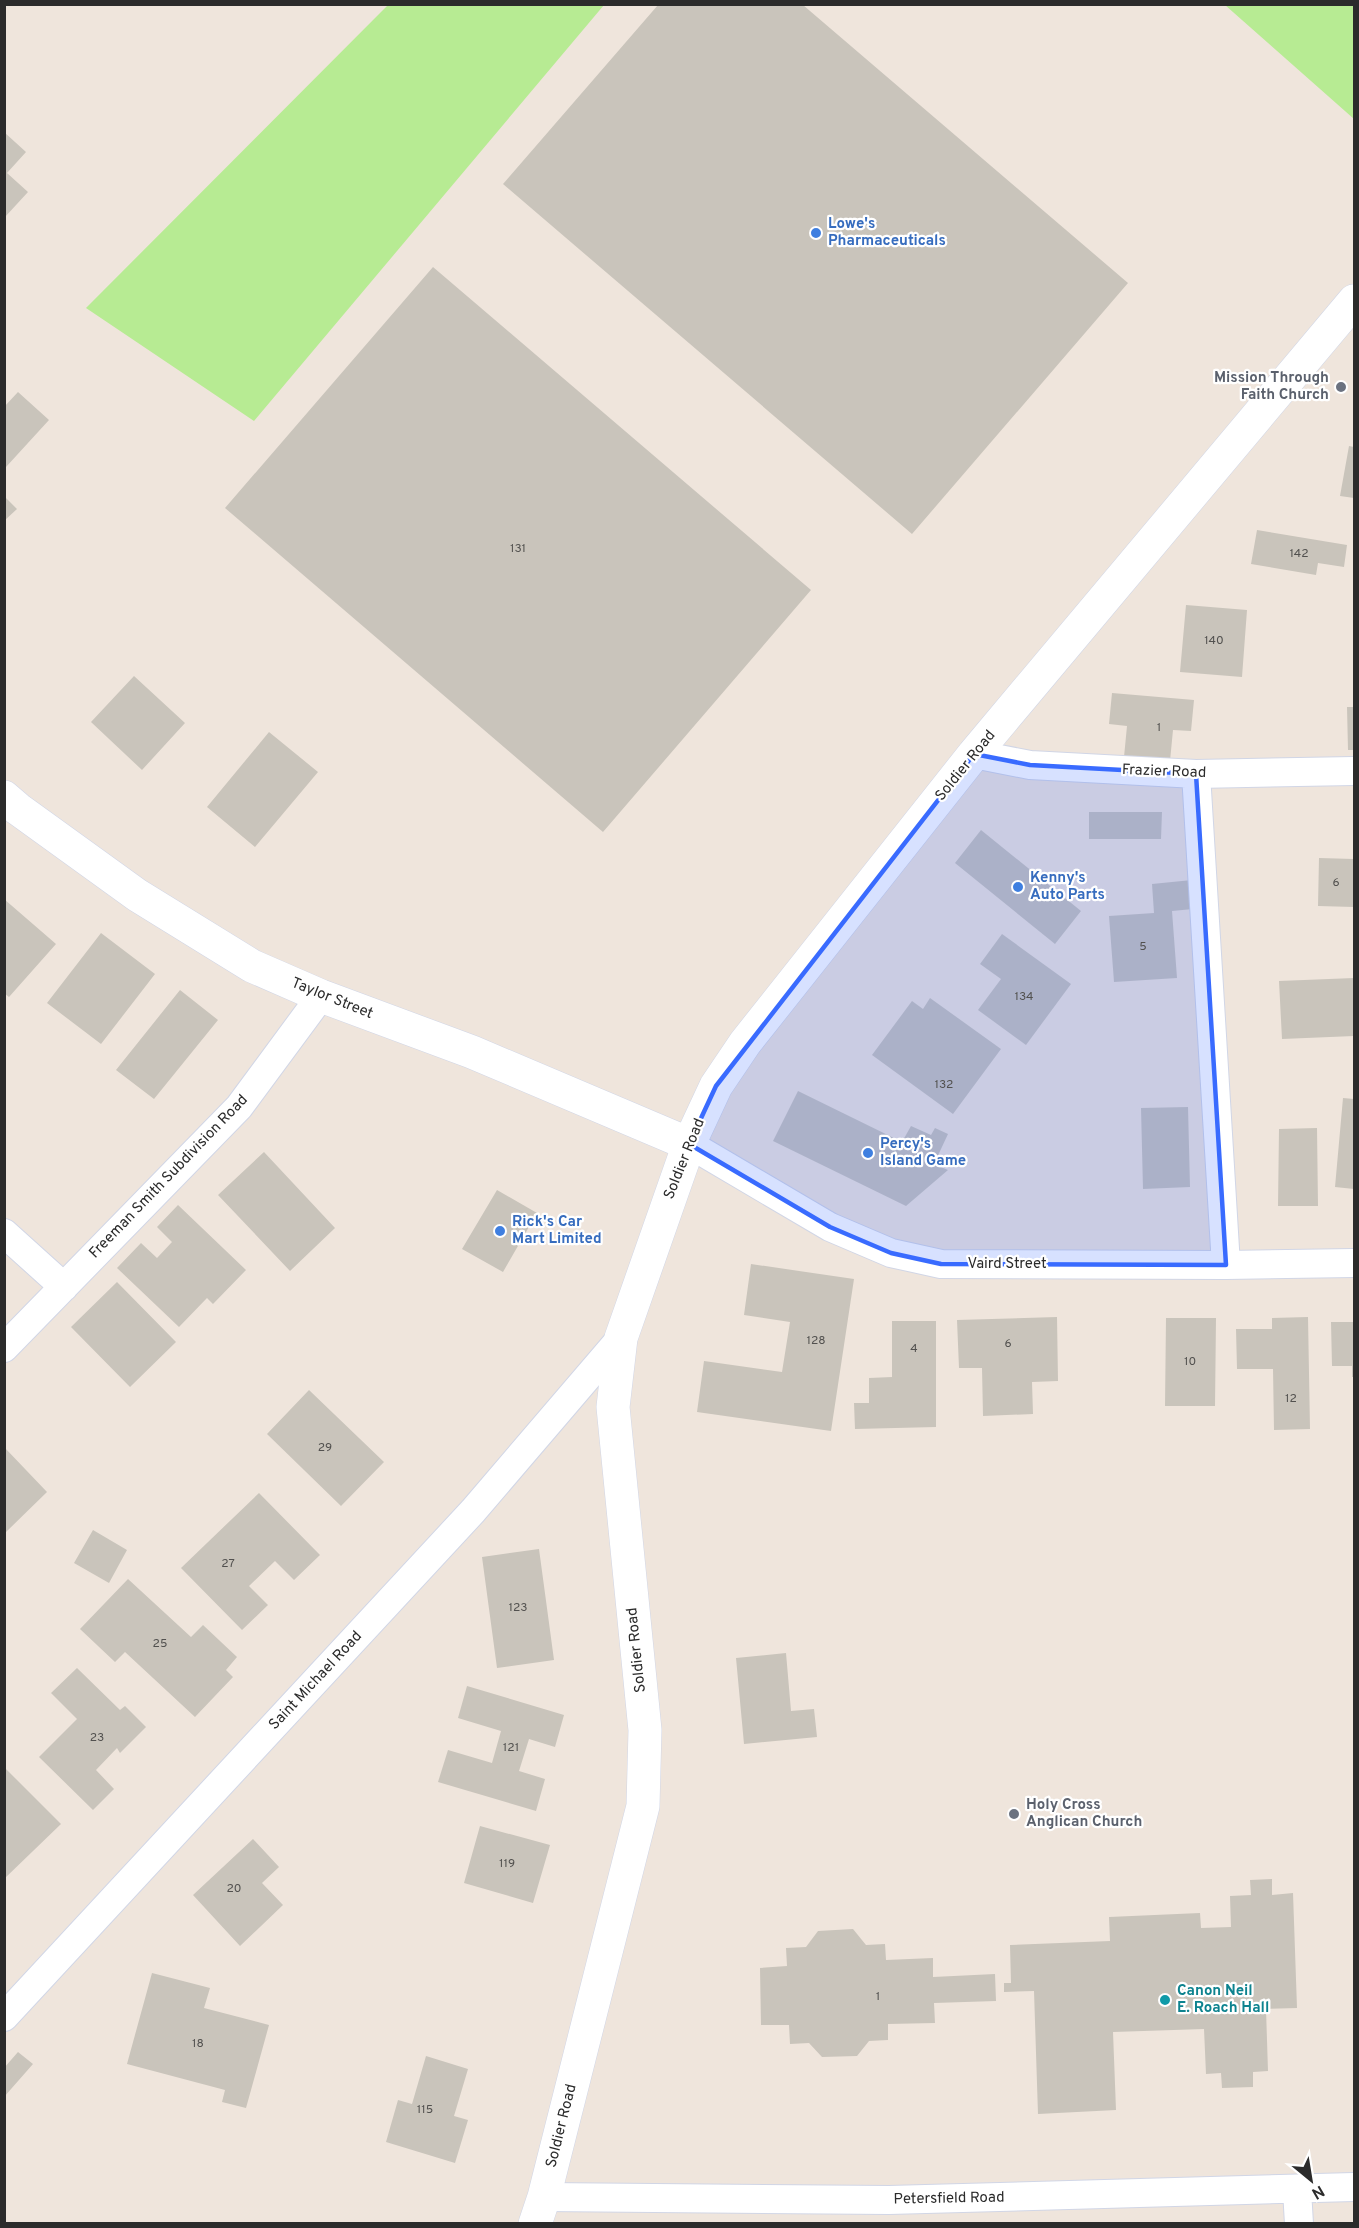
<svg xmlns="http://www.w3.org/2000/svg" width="1359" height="2228" viewBox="0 0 1359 2228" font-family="Overpass,sans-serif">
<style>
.green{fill:#b7eb93}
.building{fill:#c9c4bb}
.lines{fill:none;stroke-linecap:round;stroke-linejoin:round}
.street-casing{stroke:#d1d6e6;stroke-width:30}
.secondary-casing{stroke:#d1d6e6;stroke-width:34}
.street{stroke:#fff;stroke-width:28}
.secondary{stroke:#fff;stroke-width:33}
.marked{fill:#396bff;fill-opacity:0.2;stroke:#396bff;stroke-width:4.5;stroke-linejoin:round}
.shop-dot{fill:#3f7fe0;stroke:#fff;stroke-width:2}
.worship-dot{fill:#6b7280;stroke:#fff;stroke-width:2}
.culture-dot{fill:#0f9aa8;stroke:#fff;stroke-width:2}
.labels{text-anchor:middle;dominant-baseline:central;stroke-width:4.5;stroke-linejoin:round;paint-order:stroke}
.number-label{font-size:12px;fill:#52514f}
.shop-label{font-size:15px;font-weight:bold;fill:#366cbe;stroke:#fff;text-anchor:start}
.worship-label{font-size:15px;font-weight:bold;fill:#5b616d;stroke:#fff;text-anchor:end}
.street-label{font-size:15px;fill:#2b2b2b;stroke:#fff}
.culture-label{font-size:15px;font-weight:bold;fill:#0d838f;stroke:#fff;text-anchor:start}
</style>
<rect width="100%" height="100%" fill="#efe5dc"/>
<path class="green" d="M 388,5 L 604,5 L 254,421 L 86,308 Z
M 1225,5 L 1354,5 L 1354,119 Z"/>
<path class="building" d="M 658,5 L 803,5 L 1128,283 L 912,534 L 503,184 Z
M 4,132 L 26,152 L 7,173 L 28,192 L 5,217 Z
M 433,267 L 811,590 L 603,832 L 225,508 Z
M 18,392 L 49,420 L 6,467 L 4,466 L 4,407 Z
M 1349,446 L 1354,447 L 1354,498 L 1340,496 Z
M 4,496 L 17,509 L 4,521 Z
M 1257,530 L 1347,545 L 1344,567 L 1318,563 L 1316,575 L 1251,564 Z
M 1186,605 L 1247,610 L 1242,677 L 1180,672 Z
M 134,676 L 185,723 L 142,770 L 91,722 Z
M 1112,693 L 1194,700 L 1191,731 L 1173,730 L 1170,761 L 1124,757 L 1127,726 L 1109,724 Z
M 1347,707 L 1354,707 L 1354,750 L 1348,750 Z
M 269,732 L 318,772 L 255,847 L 207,807 Z
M 1089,812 L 1162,812 L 1161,839 L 1089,839 Z
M 981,830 L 1081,911 L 1055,944 L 955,863 Z
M 1319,858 L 1354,859 L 1354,907 L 1318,906 Z
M 1192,880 L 1193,909 L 1172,911 L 1177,978 L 1114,982 L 1109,916 L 1154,913 L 1152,884 Z
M 4,899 L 56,944 L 9,997 L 4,993 Z
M 101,933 L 155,974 L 101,1044 L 47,1003 Z
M 1002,934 L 1071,984 L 1026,1045 L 978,1010 L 1001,979 L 980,964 Z
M 1354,978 L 1354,1036 L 1282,1039 L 1279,981 Z
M 180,990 L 218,1020 L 154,1099 L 116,1070 Z
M 930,998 L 1001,1049 L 953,1114 L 872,1055 L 912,1001 L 923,1009 Z
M 798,1091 L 902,1142 L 911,1126 L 931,1135 L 935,1128 L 948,1134 L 934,1164 L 948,1170 L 906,1206 L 773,1141 Z
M 1343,1098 L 1354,1099 L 1354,1189 L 1335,1187 Z
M 1188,1107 L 1190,1187 L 1143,1189 L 1141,1108 Z
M 1317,1128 L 1318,1206 L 1278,1206 L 1279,1129 Z
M 264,1152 L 335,1228 L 290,1271 L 218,1195 Z
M 497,1190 L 537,1213 L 503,1272 L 462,1249 Z
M 178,1205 L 246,1270 L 213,1304 L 207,1298 L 179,1327 L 117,1268 L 141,1243 L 157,1258 L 172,1242 L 157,1227 Z
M 751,1264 L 854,1279 L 831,1431 L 697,1412 L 704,1361 L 782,1372 L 790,1322 L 744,1315 Z
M 117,1282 L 176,1342 L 130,1387 L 71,1327 Z
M 1057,1317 L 1058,1381 L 1032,1382 L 1033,1414 L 983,1416 L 982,1368 L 959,1368 L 957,1320 Z
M 1308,1317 L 1310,1429 L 1274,1430 L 1273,1369 L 1237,1369 L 1236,1329 L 1272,1329 L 1272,1318 Z
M 1166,1318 L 1216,1318 L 1215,1406 L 1165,1406 Z
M 892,1321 L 936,1321 L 936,1427 L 855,1429 L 854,1403 L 869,1403 L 869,1378 L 892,1377 Z
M 1331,1322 L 1354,1322 L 1354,1377 L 1352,1377 L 1352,1366 L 1332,1366 Z
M 309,1390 L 384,1462 L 341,1506 L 267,1434 Z
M 5,1448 L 47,1492 L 5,1533 Z
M 259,1493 L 320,1555 L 294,1580 L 275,1561 L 249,1586 L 268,1605 L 242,1630 L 181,1568 Z
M 93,1530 L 127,1550 L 109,1583 L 74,1563 Z
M 539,1549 L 554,1660 L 497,1668 L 482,1557 Z
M 128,1579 L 191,1637 L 203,1625 L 237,1657 L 226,1670 L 233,1677 L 195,1717 L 125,1652 L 115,1662 L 80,1629 Z
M 786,1653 L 791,1711 L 814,1709 L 817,1737 L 744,1744 L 736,1658 Z
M 77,1668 L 120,1710 L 125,1706 L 146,1727 L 120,1753 L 117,1748 L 96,1770 L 114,1789 L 93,1810 L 39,1757 L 77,1719 L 51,1693 Z
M 467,1686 L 564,1715 L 555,1747 L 529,1739 L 519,1771 L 545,1779 L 536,1811 L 438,1782 L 448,1750 L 492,1763 L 501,1731 L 458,1718 Z
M 4,1767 L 61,1824 L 4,1879 Z
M 480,1826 L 550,1845 L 533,1903 L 464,1883 Z
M 253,1839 L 279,1867 L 262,1883 L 283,1905 L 240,1946 L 193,1895 Z
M 1272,1879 L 1272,1895 L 1293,1893 L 1297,2008 L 1266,2009 L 1268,2071 L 1253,2072 L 1253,2087 L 1222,2088 L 1221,2073 L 1206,2074 L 1204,2029 L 1113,2032 L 1116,2110 L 1038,2114 L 1034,1991 L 1004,1992 L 1004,1983 L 1011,1983 L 1010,1945 L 1110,1941 L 1109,1917 L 1200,1913 L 1201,1928 L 1231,1927 L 1230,1896 L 1251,1895 L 1250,1880 Z
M 853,1929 L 866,1945 L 885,1944 L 886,1960 L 933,1958 L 933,1977 L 995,1974 L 996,2001 L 934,2003 L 935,2023 L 888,2024 L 888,2040 L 869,2041 L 857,2056 L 822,2057 L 809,2043 L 790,2044 L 789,2025 L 761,2025 L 760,1968 L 787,1966 L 786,1948 L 806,1947 L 818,1931 Z
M 152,1973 L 210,1988 L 204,2008 L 269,2025 L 246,2108 L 222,2102 L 225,2090 L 127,2064 Z
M 18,2052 L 33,2064 L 4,2097 L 4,2068 Z
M 426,2056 L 468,2069 L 454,2116 L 468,2120 L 455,2163 L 386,2142 L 398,2100 L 412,2104 Z"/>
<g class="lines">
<defs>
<path id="street" d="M 974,754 L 1030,765 L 1196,774 L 1354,771
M 1196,774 L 1226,1265
M 689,1144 L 830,1227 L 891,1253 L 941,1264 L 1226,1265 L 1354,1263
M 4,1233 L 64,1287
M 4,1348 L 239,1107 L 321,996
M 4,2017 L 473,1511 L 621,1338
M 1297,2190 L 1299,2224
M 544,2197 L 889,2200 L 1354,2187"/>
<path id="secondary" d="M 4,797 L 18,809 L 137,895 L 252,966 L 321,996 L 472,1052 L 689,1144
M 535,2224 L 544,2197 L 643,1806 L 645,1730 L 613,1407 L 621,1338 L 689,1144 L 716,1086 L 745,1043 L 974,754 L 1354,301"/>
</defs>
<use href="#street" class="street-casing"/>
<use href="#secondary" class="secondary-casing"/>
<use href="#street" class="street"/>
<use href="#secondary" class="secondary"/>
</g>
<path class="marked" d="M 974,754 L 1030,765 L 1196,774 L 1226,1265 L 941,1264 L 891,1253 L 830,1227 L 689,1144 L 716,1086 Z"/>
<g class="shop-dot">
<circle cx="816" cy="233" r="6"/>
<circle cx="1018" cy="887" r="6"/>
<circle cx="868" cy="1153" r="6"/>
<circle cx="500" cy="1231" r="6"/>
</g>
<g class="worship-dot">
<circle cx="1341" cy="387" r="6"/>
<circle cx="1014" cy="1814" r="6"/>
</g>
<circle class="culture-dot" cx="1165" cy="2000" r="6"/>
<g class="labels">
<g class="number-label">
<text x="518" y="549">131</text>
<text x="1299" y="554">142</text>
<text x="1214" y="641">140</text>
<text x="1159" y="728">1</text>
<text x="1336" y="883">6</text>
<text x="1143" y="947">5</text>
<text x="1024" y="997">134</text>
<text x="944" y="1085">132</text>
<text x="816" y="1341">128</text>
<text x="1008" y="1344">6</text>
<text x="914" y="1349">4</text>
<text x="1190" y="1362">10</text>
<text x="1291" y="1399">12</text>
<text x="325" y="1448">29</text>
<text x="228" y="1564">27</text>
<text x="518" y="1608">123</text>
<text x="160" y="1644">25</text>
<text x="97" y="1738">23</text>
<text x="511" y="1748">121</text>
<text x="507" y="1864">119</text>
<text x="234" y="1889">20</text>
<text x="878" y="1997">1</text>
<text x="198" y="2044">18</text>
<text x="425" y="2110">115</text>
</g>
<g class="shop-label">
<text x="828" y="224">Lowe's<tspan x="828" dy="17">Pharmaceuticals</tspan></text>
<text x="1030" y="878">Kenny's<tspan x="1030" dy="17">Auto Parts</tspan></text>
<text x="880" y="1144">Percy's<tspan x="880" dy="17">Island Game</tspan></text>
<text x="512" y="1222">Rick's Car<tspan x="512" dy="17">Mart Limited</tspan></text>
</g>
<g class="worship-label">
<text x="1329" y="378">Mission Through<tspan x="1329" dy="17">Faith Church</tspan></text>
<text x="1026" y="1805" text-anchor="start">Holy Cross<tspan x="1026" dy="17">Anglican Church</tspan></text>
</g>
<g class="street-label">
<text transform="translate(966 766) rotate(-51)">Soldier Road</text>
<text transform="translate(1164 772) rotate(2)">Frazier Road</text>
<text transform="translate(332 999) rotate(22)">Taylor Street</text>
<text transform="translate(685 1159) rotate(-68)">Soldier Road</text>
<text transform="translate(169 1177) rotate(-46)">Freeman Smith Subdivision Road</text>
<text x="1007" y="1264">Vaird Street</text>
<text transform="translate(637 1650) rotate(-96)">Soldier Road</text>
<text transform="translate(316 1681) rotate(-47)">Saint Michael Road</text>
<text transform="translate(562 2126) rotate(-76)">Soldier Road</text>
<text transform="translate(949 2199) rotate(-1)">Petersfield Road</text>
</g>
<g class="culture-label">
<text x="1177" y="1991">Canon Neil<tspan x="1177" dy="17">E. Roach Hall</tspan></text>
</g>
</g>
<rect width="1359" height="2228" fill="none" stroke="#2b2b2b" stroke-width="12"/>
<g transform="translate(1311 2180) rotate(150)" stroke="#ffffff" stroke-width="4.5" paint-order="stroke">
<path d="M0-4.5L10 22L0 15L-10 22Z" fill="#2b2b2b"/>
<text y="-9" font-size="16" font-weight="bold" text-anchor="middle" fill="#2b2b2b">N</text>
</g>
</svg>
